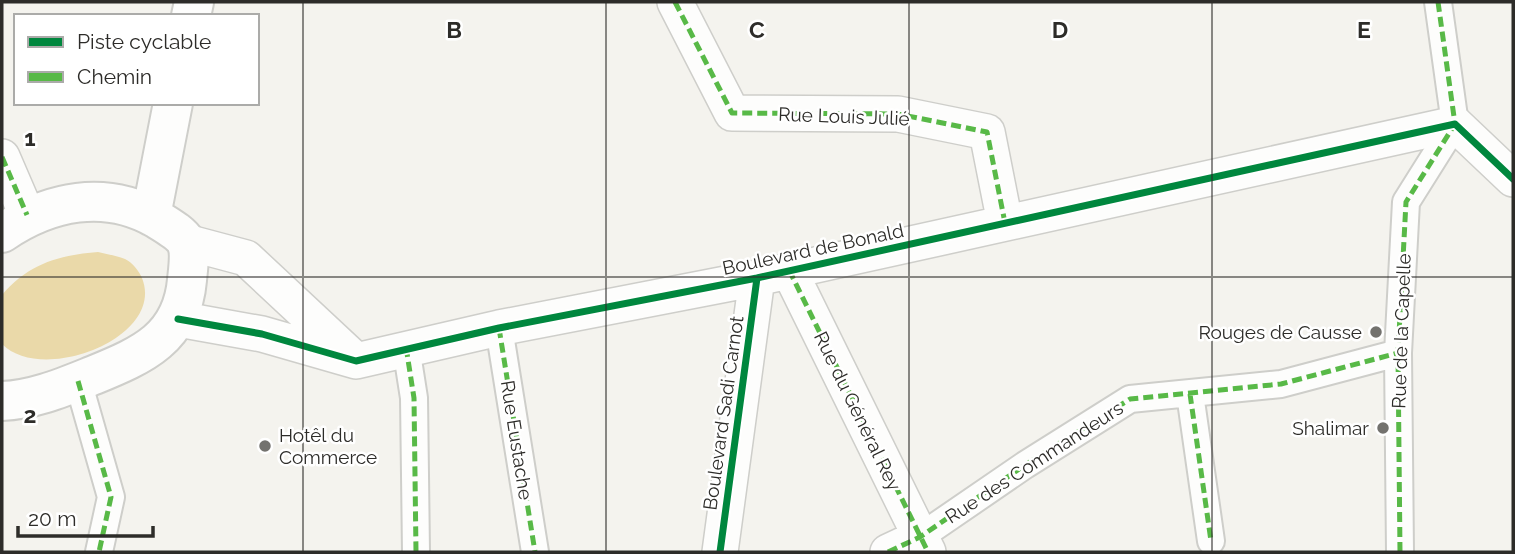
<svg xmlns="http://www.w3.org/2000/svg" width="1515" height="554" viewBox="0 0 1515 554" font-family="Raleway,sans-serif">
<style>
.water{fill:#ead9a9}
.lines{fill:none;stroke-linecap:round;stroke-linejoin:round}
.pedestrian-casing{stroke:#cececa;stroke-width:30}
.minor-casing{stroke:#cececa;stroke-width:38}
.secondary-casing{stroke:#cececa;stroke-width:42}
.pedestrian{stroke:#fdfdfc;stroke-width:26}
.minor{stroke:#fdfdfc;stroke-width:35}
.secondary{stroke:#fdfdfc;stroke-width:38}
.quiet{stroke:#58b947;stroke-width:5;stroke-dasharray:10 5;stroke-linecap:butt}
.cycleway-casing{stroke:#fff;stroke-width:11}
.cycleway{stroke:#00873e;stroke-width:7}
.grid{fill:none;stroke:#2d2c29;stroke-width:2;stroke-opacity:0.55}
.poi-dot{fill:#73726e;stroke:#fff;stroke-width:2.5}
.labels{text-anchor:middle;dominant-baseline:central;stroke-width:5;stroke-linejoin:round;paint-order:stroke}
.street-label{font-size:19px;fill:#2d2c29;stroke:#fff}
.poi-label{font-size:19px;fill:#2d2c29;stroke:#fff;text-anchor:end}
.grid-label{font-size:23px;text-anchor:middle;font-weight:bold;fill:#2d2c29;stroke:#fff;stroke-width:5;stroke-linejoin:round;paint-order:stroke}
</style>
<rect width="100%" height="100%" fill="#f4f3ee"/>
<path class="water" d="M 98,252 C 107,254 117,256 125,259 C 132,262 139,271 142,278 C 166,338 42,385 2,344 L 2,295 C 28,264 59,255 98,252 Z"/>
<g class="lines">
<defs>
<path id="pedestrian" d="M 499,328 L 535,552
M 406,347 L 414,398 L 416,552
M 78,381 L 111,497 L 99,552
M 1190,394 L 1211,541
M 920,537 L 1025,465 L 1130,399 L 1281,384 L 1398,353
M 1400,552 L 1398,353 L 1406,202 L 1455,124 L 1438,2"/>
<path id="minor" d="M 675,2 L 732,113 L 898,114 L 987,132 L 1005,223
M 2,157 L 27,215
M 186,242 L 246,258 L 351,356
M 789,270 L 928,552
M 178,319 L 262,334 L 356,361 L 499,328 L 757,278 L 1455,124 L 1513,179
M 720,552 L 757,278
M 888,552 L 920,537"/>
<path id="secondary" d="M 191,16 L 194,2
M 151,216 L 173,103
M 2,233 C 49,201 105,189 157,219 C 166,225 181,233 186,242 C 191,252 188,269 187,280 C 182,338 143,355 94,375 C 64,387 34,400 2,401"/>
</defs>
<use href="#pedestrian" class="pedestrian-casing"/>
<use href="#minor" class="minor-casing"/>
<use href="#secondary" class="secondary-casing"/>
<use href="#pedestrian" class="pedestrian"/>
<use href="#minor" class="minor"/>
<use href="#secondary" class="secondary"/>
<path class="quiet" d="M 675,2 L 732,113 L 898,114 L 987,132 L 1005,223
M 1438,2 L 1455,124
M 2,157 L 27,215
M 789,270 L 928,552
M 499,328 L 535,552
M 406,347 L 414,398 L 416,552
M 78,381 L 111,497 L 99,552
M 1190,394 L 1211,541
M 888,552 L 920,537 L 1025,465 L 1130,399 L 1281,384 L 1398,353
M 1400,552 L 1398,353 L 1406,202 L 1455,124"/>
<defs>
<path id="cycleway" d="M 178,319 L 262,334 L 356,361 L 499,328 L 757,278 L 1455,124 L 1513,179
M 720,552 L 757,278"/>
</defs>
<use href="#cycleway" class="cycleway-casing"/>
<use href="#cycleway" class="cycleway"/>
</g>
<path class="grid" d="M 303,2 L 303,552M 606,2 L 606,552M 909,2 L 909,552M 1212,2 L 1212,552M 2,277 L 1513,277"/>
<g class="poi-dot">
<circle cx="1376" cy="332" r="7"/>
<circle cx="1383" cy="428" r="7"/>
<circle cx="265" cy="446" r="7"/>
</g>
<g class="labels">
<g class="street-label">
<text transform="translate(844 116) rotate(2)">Rue Louis Julié</text>
<text transform="translate(813 249) rotate(-12)">Boulevard de Bonald</text>
<text transform="translate(1401 331) rotate(-88)">Rue de la Capelle</text>
<text transform="translate(858 411) rotate(64)">Rue du Général Rey</text>
<text transform="translate(723 413) rotate(-82)">Boulevard Sadi Carnot</text>
<text transform="translate(517 440) rotate(81)">Rue Eustache</text>
<text transform="translate(1034 462) rotate(-33)">Rue des Commandeurs</text>
</g>
<g class="poi-label">
<text x="1362" y="332">Rouges de Causse</text>
<text x="1369" y="428">Shalimar</text>
<text x="279" y="435" text-anchor="start">Hotêl du<tspan x="279" dy="22">Commerce</tspan></text>
</g>
</g>
<g class="grid-label">
<text x="454" y="38">B</text>
<text x="757" y="38">C</text>
<text x="1060" y="38">D</text>
<text x="1364" y="38">E</text>
<text x="30" y="146">1</text>
<text x="30" y="423">2</text>
</g>
<rect width="1515" height="554" fill="none" stroke="#2d2c29" stroke-width="7"/>
<rect x="14" y="14" width="245" height="91" fill="#ffffff" stroke="#ababa9" stroke-width="2"/>
<rect x="28" y="37" width="35" height="10" fill="#00873e" stroke="#ababa9" stroke-width="2"/>
<text x="77" y="49" font-size="21" fill="#2d2c29">Piste cyclable</text>
<rect x="28" y="72" width="35" height="10" fill="#58b947" stroke="#ababa9" stroke-width="2"/>
<text x="77" y="84" font-size="21" fill="#2d2c29">Chemin</text>
<path d="M18 526v10h135v-10" fill="none" stroke="#2d2c29" stroke-width="3.5"/>
<text x="28" y="526" font-size="21" fill="#2d2c29" stroke="#ffffff" stroke-width="5" paint-order="stroke">20 m</text>
</svg>
